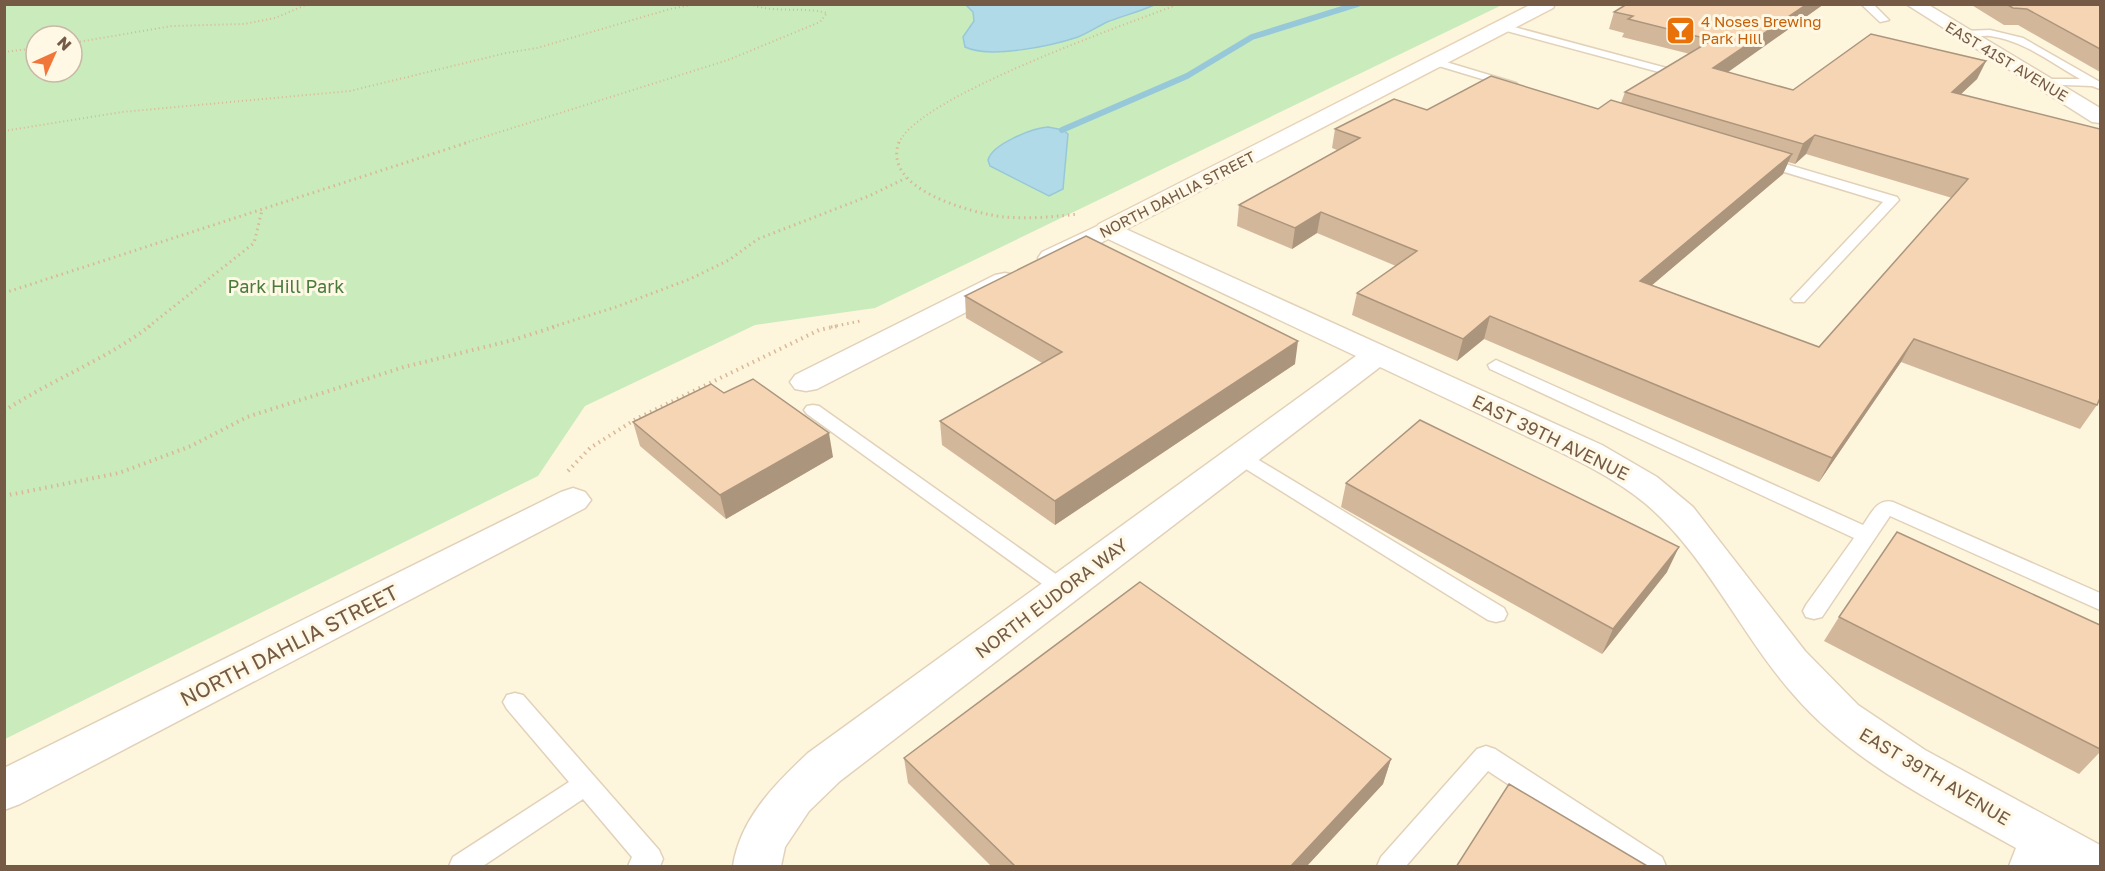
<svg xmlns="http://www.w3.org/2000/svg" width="2105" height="871" viewBox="0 0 2105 871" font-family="'Golos Text',sans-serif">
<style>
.green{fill:#caebbc;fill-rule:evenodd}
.water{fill:#b1dae8;stroke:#97c8da;stroke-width:1.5}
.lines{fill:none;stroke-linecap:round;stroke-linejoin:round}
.stream{stroke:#97c8da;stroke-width:6}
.lane-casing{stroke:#e2d1b9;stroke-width:3}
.street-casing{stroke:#e2d1b9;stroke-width:3}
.secondary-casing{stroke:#e7d3b7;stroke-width:3}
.path-far2{stroke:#d9b897;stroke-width:2;stroke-dasharray:1 3;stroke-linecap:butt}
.path-far1{stroke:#d9b897;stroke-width:3;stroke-dasharray:1.5 4;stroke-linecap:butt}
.path{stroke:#d9b897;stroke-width:4;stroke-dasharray:1.5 4.5;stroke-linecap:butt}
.lane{fill:#fff;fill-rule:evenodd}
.street{fill:#fff;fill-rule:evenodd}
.secondary{fill:#fff;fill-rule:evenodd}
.wall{fill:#d3b79a;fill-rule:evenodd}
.shaded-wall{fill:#ac957d}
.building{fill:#f5d5b3;stroke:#ac957d;stroke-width:1.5}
.labels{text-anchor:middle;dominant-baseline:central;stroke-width:6;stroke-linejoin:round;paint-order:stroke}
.far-food-label{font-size:15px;fill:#c56008;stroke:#fff8e5;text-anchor:start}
.far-street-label{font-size:15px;fill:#755b45;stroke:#fff8e5}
.park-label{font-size:18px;fill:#487b3c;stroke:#fff8e5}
.street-label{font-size:18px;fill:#755b45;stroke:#fff8e5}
.near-street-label{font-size:21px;fill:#755b45;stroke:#fff8e5}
</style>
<rect width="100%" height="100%" fill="#fef5dd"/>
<path class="green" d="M 5,5 L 1502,5 L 875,308 L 755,325 L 585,406 L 538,476 L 5,739 ZM 36,36 L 72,36 L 72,72 L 36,72 Z"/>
<path class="water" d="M 966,5 L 1154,5 C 1139,12 1122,16 1107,22 C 1097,27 1088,33 1078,37 C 1051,46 990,59 965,47 L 963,37 L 974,21 L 973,12 Z
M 1048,127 L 1063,130 L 1068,134 L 1063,189 L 1049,196 L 990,166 L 988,160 C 992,144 1033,128 1048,127 Z"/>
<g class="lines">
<path class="stream" d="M 1062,130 L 1187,76 L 1252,37 L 1358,4"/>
<defs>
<path id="lane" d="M 1861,4 L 1873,4 L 1889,20 L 1880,22 Z
M 1503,24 L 1674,70 L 1675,72 L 1670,75 L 1499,29 L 1499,25 Z
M 1990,30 L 2023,38 L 2100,82 L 2100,89 L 2092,86 L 2038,84 L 2038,80 L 2042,79 L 2080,79 C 2053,64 2023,40 1990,36 C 1980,35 1966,40 1958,34 L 1963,31 Z
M 1436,59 L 1516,83 L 1518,85 L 1512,88 L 1432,64 L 1432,60 Z
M 1762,157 L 1897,197 L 1899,200 L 1804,302 L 1794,302 L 1791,299 L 1883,202 L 1758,164 L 1756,161 L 1758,158 Z
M 1496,360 L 1863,525 C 1871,514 1877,498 1893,502 L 2100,593 L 2100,610 L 1890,516 L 1822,617 L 1814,619 L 1806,617 L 1803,611 L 1806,605 L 1854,538 L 1490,369 L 1488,365 Z
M 813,405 L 819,406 L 1070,584 L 1073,589 L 1070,594 L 1063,597 L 1056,594 L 807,414 L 804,410 L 807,406 Z
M 1240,451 L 1247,453 L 1504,608 L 1507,614 L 1504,620 L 1496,622 L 1488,620 L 1233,461 L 1231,457 L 1233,453 Z
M 515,693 L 523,695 L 659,850 L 663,859 L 660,866 L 628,866 L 632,857 L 583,799 L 483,866 L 449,866 L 453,857 L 569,782 L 507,709 L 503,702 L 507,695 Z
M 1486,746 L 1495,749 L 1662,857 L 1666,866 L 1632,866 L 1488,771 L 1406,866 L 1377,866 L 1381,857 L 1477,749 Z"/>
<path id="street" d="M 1906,4 L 1927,4 L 2100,108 L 2100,123 L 2092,122 Z
M 1108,221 L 1602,445 L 1657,477 L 1693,507 L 1805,651 L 1858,705 L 1925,750 L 2100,845 L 2100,866 L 2009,866 L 2016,848 C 1938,804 1852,763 1793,694 C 1741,635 1706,555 1646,504 C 1610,474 1566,455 1524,435 C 1476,412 1428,390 1380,367 L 840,781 L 809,811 L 785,847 L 781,866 L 733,866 C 740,819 774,785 808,753 L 1356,356 L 1108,239 C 1089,249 1064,269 1042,264 L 1038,258 L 1042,252 Z
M 1005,273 L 1015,275 L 1019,281 L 1015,287 L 817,389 L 806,391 L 795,389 L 790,382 L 795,375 L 995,275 Z
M 573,488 L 585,492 L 591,500 L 585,508 L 20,804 L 4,810 L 4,768 L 561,492 Z"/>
<path id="secondary" d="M 1532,4 L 1555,4 L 1553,8 L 1117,234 L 1108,237 L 1099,234 L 1095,229 L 1099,224 Z"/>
</defs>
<use href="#lane" class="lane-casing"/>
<use href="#street" class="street-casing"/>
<use href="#secondary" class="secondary-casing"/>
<path class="path-far2" d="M 72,43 L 172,26 L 244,24 L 275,18 L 308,4
M 4,52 L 36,48
M 4,131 L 122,112 L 350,91 L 506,53 L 537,48 L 670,9 L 695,4
M 465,143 L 728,60 L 820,22 L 827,13 C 801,6 775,14 750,4
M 899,143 C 917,97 1127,24 1179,4"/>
<path class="path-far1" d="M 899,142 C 881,189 971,213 1004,217 C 1029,219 1053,217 1078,214
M 4,293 L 469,142
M 148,327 L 254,243 L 262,210
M 552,327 L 616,307 L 690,279 L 729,260 L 758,239 L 869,196 L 906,178
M 831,327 L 860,321"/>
<path class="path" d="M 4,411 C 51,380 105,360 150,326
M 568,471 L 590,448 L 636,419 L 819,330 L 838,326
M 4,496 L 119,473 L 191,446 L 247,417 L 404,367 L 513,340 L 557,326"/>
<use href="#lane" class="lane"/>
<use href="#street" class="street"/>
<use href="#secondary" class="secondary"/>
</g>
<path class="wall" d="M 1627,4 L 1824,4 L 1727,72 L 1793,90 L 1986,61 L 1977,79 L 1961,94 L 2097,405 L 2080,429 L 1901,362 L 1819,482 L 1484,339 L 1457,361 L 1352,315 L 1357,293 L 1396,266 L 1317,233 L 1292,249 L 1237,226 L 1239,205 L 1337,150 L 1332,148 L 1335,129 L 1427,110 L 1598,109 L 1621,103 L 1625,92 L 1690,54 L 1622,37 L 1624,33 L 1609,29 L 1614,12 ZM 1806,154 L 1952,198 L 1819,347 L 1652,285 L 1783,174 L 1788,162 L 1795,164 Z
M 1970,4 L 2100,4 L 2100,72 L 2018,25 L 2004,25 Z
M 965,296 L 1295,364 L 1055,525 L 942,445 L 940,421 L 1042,363 L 966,318 Z
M 724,393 L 833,457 L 726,519 L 640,446 L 633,422 Z
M 1346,483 L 1667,572 L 1602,654 L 1341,507 Z
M 1839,617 L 2100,625 L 2100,752 L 2079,774 L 1824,641 Z
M 904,758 L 1391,759 L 1383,784 L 1306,867 L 992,867 L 908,783 Z"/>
<path class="shaded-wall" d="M 1807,4 L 1824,4 L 1707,87 L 1713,68 Z
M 1986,61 L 1977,79 L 1943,111 L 1952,92 Z
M 1815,135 L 1806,154 L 1795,164 L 1803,144 Z
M 1792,154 L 1783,174 L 1631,303 L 1640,281 Z
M 1321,212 L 1317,233 L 1292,249 L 1295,228 Z
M 1490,316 L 1484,339 L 1457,361 L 1463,339 Z
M 1914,339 L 1901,362 L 1819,482 L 1832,458 Z
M 1298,341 L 1295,364 L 1055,525 L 1055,501 Z
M 829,433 L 833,457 L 726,519 L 720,495 Z
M 1679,547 L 1667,572 L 1602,654 L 1613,629 Z
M 1391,759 L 1383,784 L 1306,867 L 1290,867 Z"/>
<path class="building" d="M 1627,4 L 1807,4 L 1713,68 L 1793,90 L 1871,34 L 1986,61 L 1952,92 L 2100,129 L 2100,398 L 2097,405 L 1914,339 L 1832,458 L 1490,316 L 1463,339 L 1357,293 L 1417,251 L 1321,212 L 1295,228 L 1239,205 L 1360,138 L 1335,129 L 1394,99 L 1427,110 L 1491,76 L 1598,109 L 1611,100 L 1792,154 L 1640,281 L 1819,347 L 1968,179 L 1815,135 L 1803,144 L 1625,92 L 1712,40 L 1628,19 L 1633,16 L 1614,12 Z
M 2006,4 L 2100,4 L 2100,49 L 2027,9 L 2013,8 Z
M 1086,236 L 1298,341 L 1055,501 L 940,421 L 1062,352 L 965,296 Z
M 753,379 L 829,433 L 720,495 L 633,422 L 711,384 L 724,393 Z
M 1420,420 L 1679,547 L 1613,629 L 1346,483 Z
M 1897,532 L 2100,625 L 2100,749 L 1839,617 Z
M 1140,582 L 1391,759 L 1290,867 L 1016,867 L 904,758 Z
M 1509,784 L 1649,867 L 1456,867 Z"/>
<defs>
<symbol id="bar-square" viewBox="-11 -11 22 22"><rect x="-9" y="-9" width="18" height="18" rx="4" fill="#e8710a" stroke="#fff8e5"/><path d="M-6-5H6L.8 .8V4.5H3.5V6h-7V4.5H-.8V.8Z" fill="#fff"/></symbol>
</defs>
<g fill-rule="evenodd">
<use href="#bar-square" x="1664" y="14" width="33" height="33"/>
</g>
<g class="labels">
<g class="far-food-label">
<text x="1701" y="21">4 Noses Brewing<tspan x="1701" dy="17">Park Hill</tspan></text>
</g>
<g class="far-street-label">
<text transform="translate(2007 61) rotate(31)">EAST 41ST AVENUE</text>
<text transform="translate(1177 194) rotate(-27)">NORTH DAHLIA STREET</text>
</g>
<g class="park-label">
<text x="286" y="286">Park Hill Park</text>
</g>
<g class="street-label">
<text transform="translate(1551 437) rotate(26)">EAST 39TH AVENUE</text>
<text transform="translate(1051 598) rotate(-37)">NORTH EUDORA WAY</text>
<text transform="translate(1935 776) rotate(31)">EAST 39TH AVENUE</text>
</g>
<g class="near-street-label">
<text transform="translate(289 645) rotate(-27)">NORTH DAHLIA STREET</text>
</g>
</g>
<rect width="2105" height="871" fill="none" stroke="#755b45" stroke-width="12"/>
<g transform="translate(54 54) rotate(45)"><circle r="28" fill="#fff8e5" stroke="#c8b9a5" stroke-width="1.5"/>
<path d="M0-4.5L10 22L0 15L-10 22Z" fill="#f17639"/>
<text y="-9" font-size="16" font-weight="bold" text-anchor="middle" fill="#755b45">N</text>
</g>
</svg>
